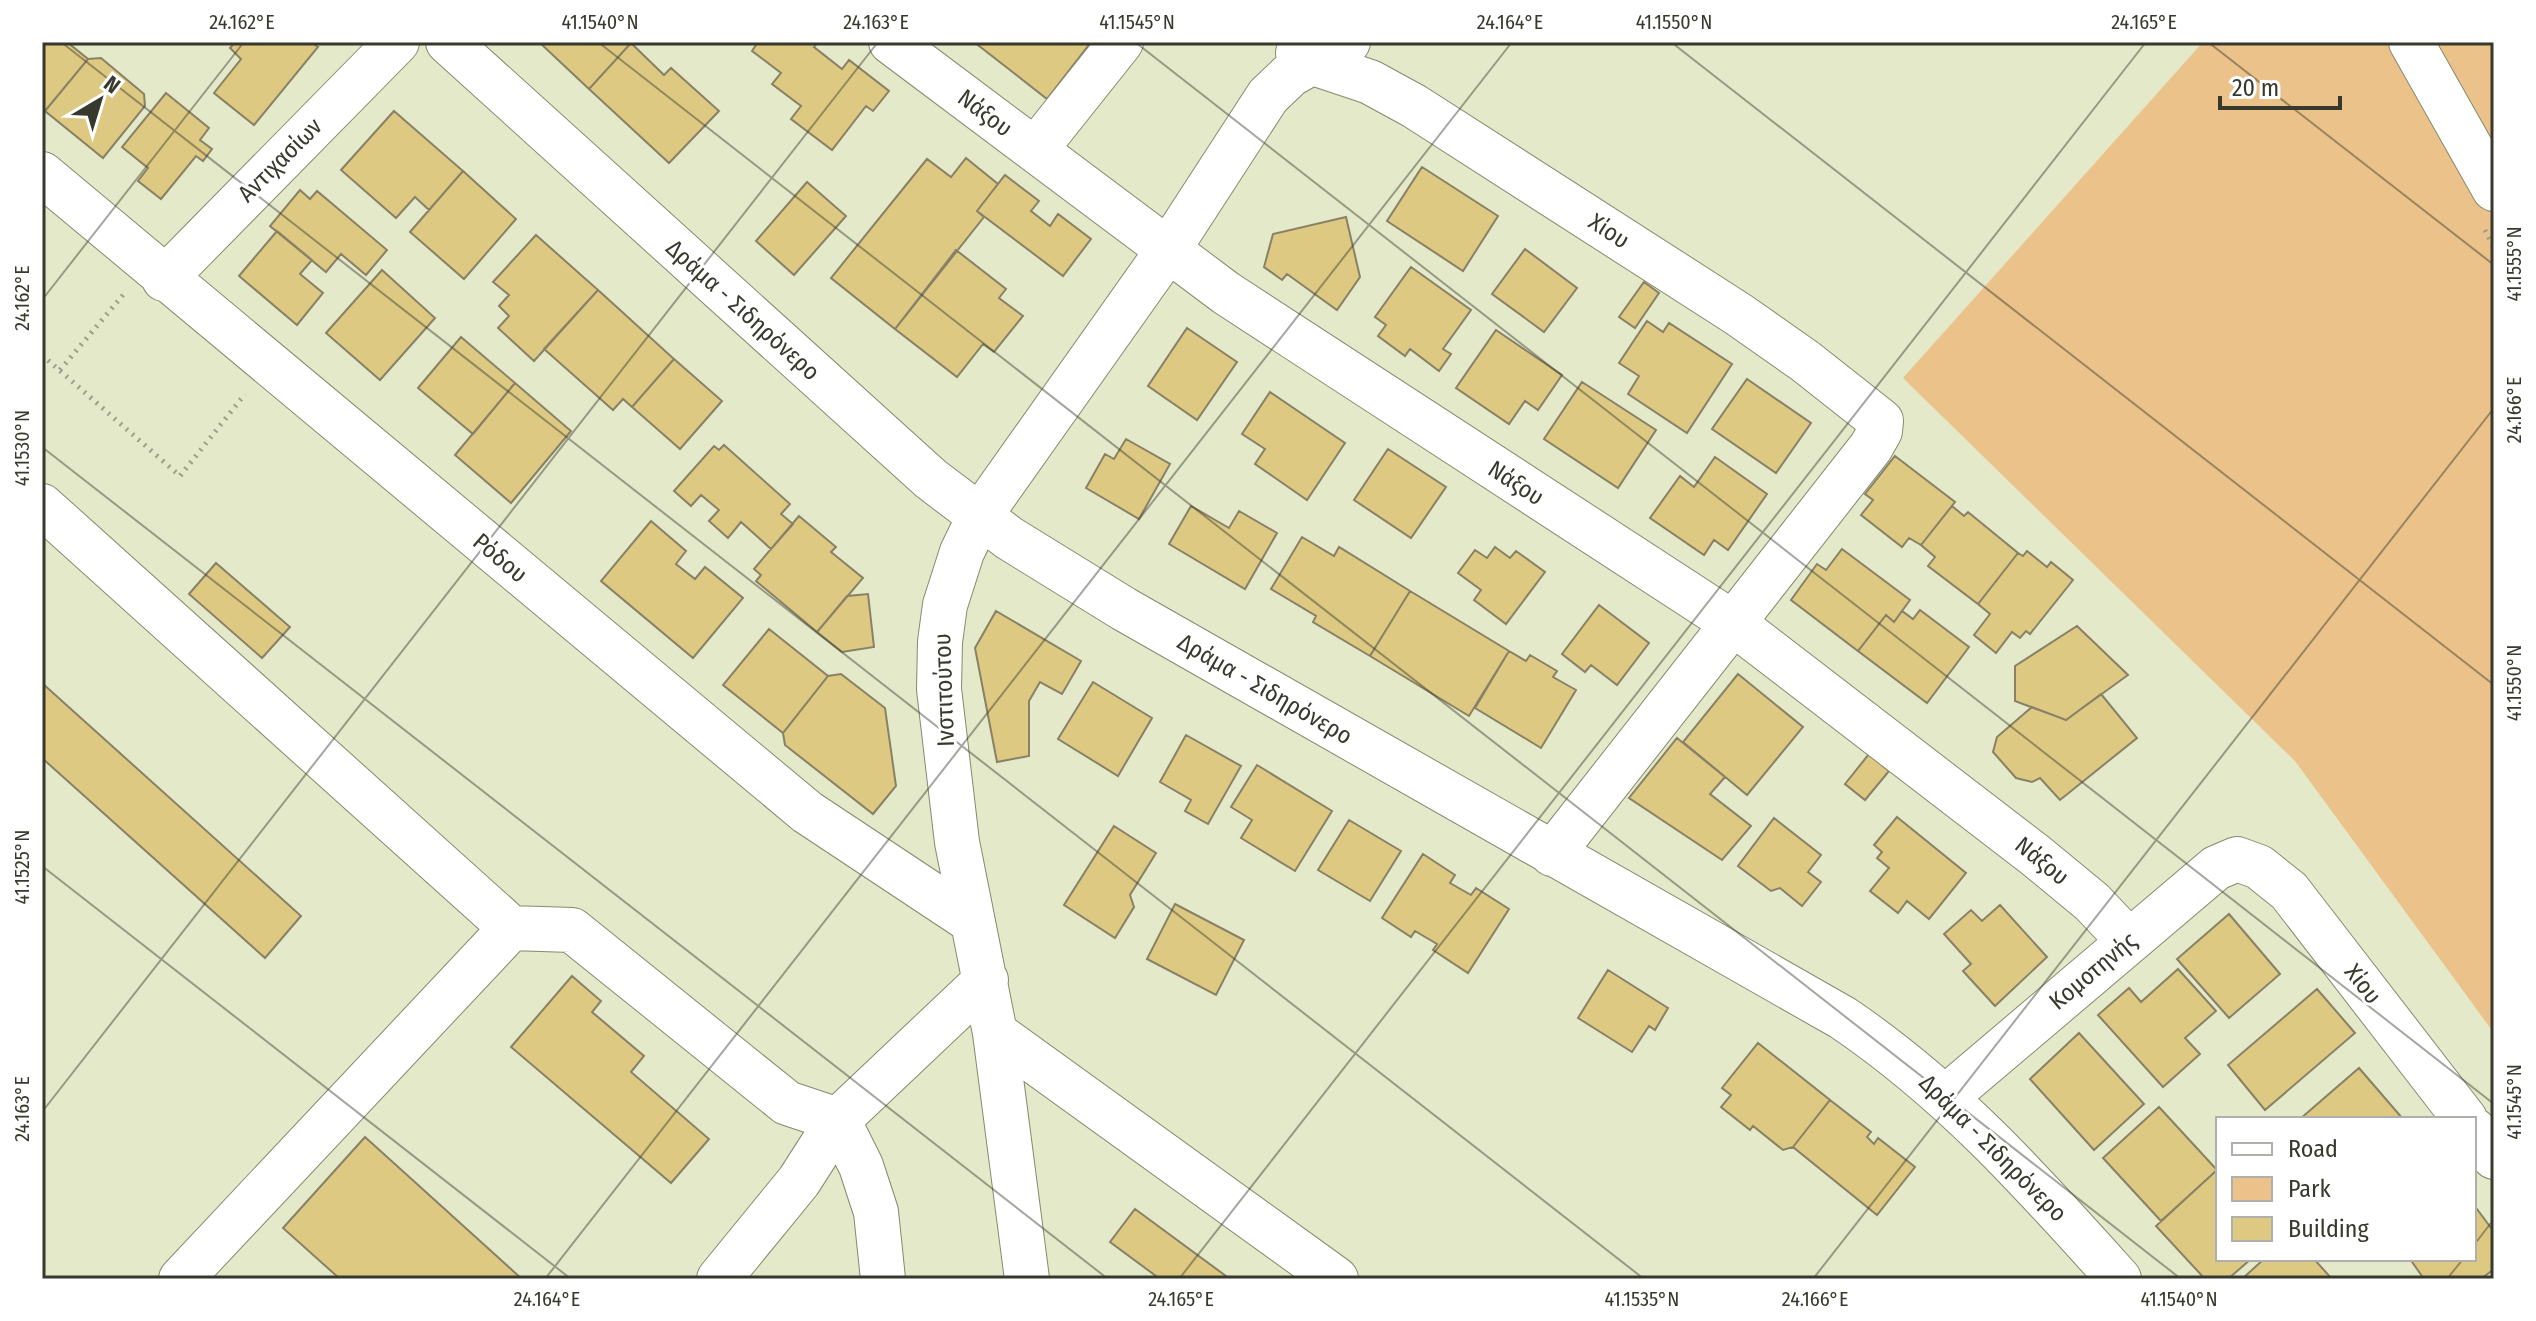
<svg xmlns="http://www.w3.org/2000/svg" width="2536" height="1321" viewBox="0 0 2536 1321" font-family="'Fira Sans Condensed',sans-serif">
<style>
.green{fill:#ebc289}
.building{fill:#ddc981;stroke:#898166;stroke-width:2}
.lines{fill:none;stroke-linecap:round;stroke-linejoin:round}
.minor-casing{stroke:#868a6e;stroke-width:46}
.path{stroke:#9da089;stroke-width:5;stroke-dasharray:2 6;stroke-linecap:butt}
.minor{stroke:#fff;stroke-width:44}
.ticks{fill:none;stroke:#38392d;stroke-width:2;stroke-opacity:0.45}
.labels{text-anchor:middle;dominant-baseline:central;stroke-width:6;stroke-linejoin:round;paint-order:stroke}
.street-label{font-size:24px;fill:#38392d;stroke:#fff}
.neatline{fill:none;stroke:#38392d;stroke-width:3}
.ticks-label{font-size:20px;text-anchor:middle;fill:#38392d}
</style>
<rect width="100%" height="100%" fill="#e4e9ca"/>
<path class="green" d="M 2203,42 L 2494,42 L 2494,1033 L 2295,761 L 1903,378 Z"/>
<path class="building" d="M 42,42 L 67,42 L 88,59 L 45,111 L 42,108 Z
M 235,42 L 311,42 L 318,47 L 254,125 L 214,93 L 241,59 L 230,48 Z
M 539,42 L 632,42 L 589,89 Z
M 758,42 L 818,42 L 814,47 L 842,69 L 849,60 L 889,91 L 873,111 L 866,106 L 832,150 L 791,119 L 801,106 L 772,84 L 781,73 L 752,51 Z
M 974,42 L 1091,42 L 1047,99 Z
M 631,43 L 664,75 L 671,68 L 719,111 L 669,163 L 589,89 Z
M 101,58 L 144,94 L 145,106 L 103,158 L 45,111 L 88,59 Z
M 166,93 L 209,128 L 200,140 L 212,149 L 203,161 L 196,156 L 161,199 L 138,181 L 148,168 L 122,147 Z
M 394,111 L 463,171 L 429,210 L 415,197 L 396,218 L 341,170 Z
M 966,158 L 998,184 L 977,211 L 984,217 L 895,329 L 831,278 L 927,159 L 951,177 Z
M 1422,167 L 1498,216 L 1463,271 L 1387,221 Z
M 463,171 L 516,219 L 464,279 L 410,232 Z
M 1005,175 L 1039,201 L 1031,211 L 1050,226 L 1058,214 L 1091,239 L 1063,276 L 977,211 Z
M 807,182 L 846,216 L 794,275 L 756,241 Z
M 300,190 L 310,199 L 317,191 L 387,250 L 366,275 L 341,254 L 326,272 L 270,226 Z
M 1346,217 L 1360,277 L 1337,310 L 1287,274 L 1282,280 L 1264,267 L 1273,234 Z
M 277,231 L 312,260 L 300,274 L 323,293 L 297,325 L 239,276 Z
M 536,235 L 598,290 L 534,361 L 498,328 L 509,316 L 499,306 L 509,295 L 493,282 Z
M 1525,249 L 1577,288 L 1544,332 L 1492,294 Z
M 956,250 L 1006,289 L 999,298 L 1023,316 L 994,352 L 983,344 L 957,377 L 895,329 Z
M 1411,267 L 1471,310 L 1443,349 L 1451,354 L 1439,371 L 1410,349 L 1405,356 L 1378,336 L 1386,325 L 1375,317 Z
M 382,270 L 435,318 L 380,380 L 326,333 Z
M 1644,282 L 1659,293 L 1635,328 L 1619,317 Z
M 598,290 L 674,359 L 632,407 L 623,399 L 613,410 L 544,349 Z
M 1647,321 L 1663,332 L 1669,323 L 1732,364 L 1687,433 L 1628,394 L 1639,376 L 1619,363 Z
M 1187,328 L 1237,362 L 1197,420 L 1148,386 Z
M 1496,330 L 1562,375 L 1538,410 L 1525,401 L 1509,424 L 1456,388 Z
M 461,337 L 515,383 L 473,434 L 418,388 Z
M 674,359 L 722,401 L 680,449 L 632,407 Z
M 1747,379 L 1811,423 L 1776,473 L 1712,429 Z
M 1582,382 L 1656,430 L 1618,488 L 1544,439 Z
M 515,383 L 571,431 L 511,503 L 455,455 Z
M 1270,392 L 1345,443 L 1307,500 L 1255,464 L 1265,449 L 1242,434 Z
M 1126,439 L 1170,464 L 1139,519 L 1086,488 L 1105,454 L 1114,459 Z
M 724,445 L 790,504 L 781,514 L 793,524 L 771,549 L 741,522 L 728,538 L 709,521 L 719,510 L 701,495 L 691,506 L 674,491 L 714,446 L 719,450 Z
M 1388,449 L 1446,487 L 1411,538 L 1354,500 Z
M 1895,456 L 1955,502 L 1921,545 L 1909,538 L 1902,547 L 1861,515 L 1873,500 L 1865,494 Z
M 1715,457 L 1767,494 L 1728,550 L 1714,540 L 1704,555 L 1650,518 L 1680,476 L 1694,487 Z
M 1191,506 L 1229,528 L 1239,511 L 1277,533 L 1245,589 L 1169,544 Z
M 1952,506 L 1964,516 L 1968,512 L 2018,553 L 1978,604 L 1928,566 L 1935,557 L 1921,545 Z
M 799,516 L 836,547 L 831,552 L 863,578 L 817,632 L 756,581 L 761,575 L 754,569 Z
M 651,521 L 686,551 L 676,564 L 695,579 L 705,567 L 743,598 L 693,658 L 601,581 Z
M 1302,537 L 1334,556 L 1339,547 L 1410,591 L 1370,656 L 1313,622 L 1316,616 L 1271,589 Z
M 1495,547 L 1510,558 L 1516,551 L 1545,572 L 1506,624 L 1474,600 L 1481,590 L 1458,573 L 1475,550 L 1487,558 Z
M 1842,549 L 1910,600 L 1894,622 L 1886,615 L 1858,651 L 1791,600 L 1817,564 L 1826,570 Z
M 2027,551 L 2047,567 L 2051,562 L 2073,580 L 2030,634 L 2026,631 L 2020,638 L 2012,632 L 1996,653 L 1974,635 L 1990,614 L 1978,604 L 2018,553 L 2023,556 Z
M 216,563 L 290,627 L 262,658 L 189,594 Z
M 1410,591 L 1509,651 L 1469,716 L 1370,656 Z
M 868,594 L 874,647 L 842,652 L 817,632 L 847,596 Z
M 1599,605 L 1649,643 L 1617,685 L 1591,665 L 1585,672 L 1562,654 Z
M 1920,610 L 1969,647 L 1927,703 L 1858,651 L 1886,615 L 1894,622 L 1902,611 L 1913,619 Z
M 996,611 L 1081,661 L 1062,694 L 1040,682 L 1029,701 L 1029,756 L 997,762 L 975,648 Z
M 2077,626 L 2128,675 L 2066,720 L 2015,701 L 2015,666 Z
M 769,629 L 828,676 L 783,733 L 723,685 Z
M 1509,651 L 1526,661 L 1530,655 L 1557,671 L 1553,677 L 1576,690 L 1541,748 L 1475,708 Z
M 841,674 L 885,708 L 896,786 L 873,814 L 785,745 L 783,733 L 828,676 Z
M 1738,674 L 1803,727 L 1747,795 L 1683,742 Z
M 1093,682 L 1152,718 L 1118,776 L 1058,739 Z
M 42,683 L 301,916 L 265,958 L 42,758 Z
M 2101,694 L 2137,738 L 2060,800 L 2040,778 L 2032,782 L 2016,778 L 1993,752 L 1997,737 L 2032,707 L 2066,720 Z
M 1186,735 L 1241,766 L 1208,824 L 1185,811 L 1191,800 L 1160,782 Z
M 1677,738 L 1725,777 L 1710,794 L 1751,826 L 1722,860 L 1629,798 Z
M 1869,754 L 1889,771 L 1865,800 L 1845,784 Z
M 1257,765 L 1332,811 L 1295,871 L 1241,838 L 1252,820 L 1231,807 Z
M 1897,817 L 1966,873 L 1929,919 L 1907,901 L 1898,913 L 1870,891 L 1889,868 L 1877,858 L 1882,852 L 1874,845 Z
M 1774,818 L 1821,855 L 1808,872 L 1821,882 L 1802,906 L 1780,888 L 1771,891 L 1738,866 Z
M 1349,820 L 1401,851 L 1370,901 L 1318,870 Z
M 1114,826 L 1156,853 L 1130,895 L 1134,907 L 1115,938 L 1064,905 Z
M 1423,854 L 1455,875 L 1450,883 L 1471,895 L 1476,888 L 1509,909 L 1468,973 L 1433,950 L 1437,944 L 1415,931 L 1411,937 L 1382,918 Z
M 1175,904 L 1244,940 L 1216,995 L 1147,959 Z
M 2000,905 L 2047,957 L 1995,1006 L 1963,971 L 1971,964 L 1944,934 L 1971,910 L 1982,921 Z
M 2229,914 L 2280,974 L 2229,1018 L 2177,959 Z
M 2178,969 L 2216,1011 L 2185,1038 L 2200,1054 L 2163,1087 L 2098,1015 L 2129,988 L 2141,1002 Z
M 1608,970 L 1668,1008 L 1655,1030 L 1649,1026 L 1632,1052 L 1578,1018 Z
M 572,976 L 601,1001 L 592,1012 L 644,1056 L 631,1072 L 709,1139 L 671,1183 L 511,1047 Z
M 2317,989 L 2355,1033 L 2265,1110 L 2228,1065 Z
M 2079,1033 L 2144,1104 L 2094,1150 L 2030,1079 Z
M 1758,1043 L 1830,1100 L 1793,1147 L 1783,1150 L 1753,1126 L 1750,1130 L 1721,1107 L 1731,1095 L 1722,1088 Z
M 2359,1068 L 2403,1119 L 2300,1119 Z
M 1830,1100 L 1871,1132 L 1867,1137 L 1874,1144 L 1878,1138 L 1915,1167 L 1877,1215 L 1793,1147 Z
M 2159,1107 L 2217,1170 L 2161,1221 L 2103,1158 Z
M 365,1137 L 522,1279 L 340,1279 L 283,1228 Z
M 2217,1170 L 2218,1259 L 2251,1259 L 2228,1279 L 2205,1279 L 2156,1226 Z
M 2474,1205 L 2494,1232 L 2494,1269 L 2481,1279 L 2424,1279 L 2410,1259 L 2474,1259 Z
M 1135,1209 L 1230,1279 L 1160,1279 L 1110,1242 Z
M 2264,1259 L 2314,1259 L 2332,1279 L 2242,1279 Z"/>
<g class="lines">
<defs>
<path id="minor" d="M 448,42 L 931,479 L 1009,538 L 1124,609 L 1843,1018 C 1952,1092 2032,1182 2119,1279
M 891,42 L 1226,293 L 1733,623 L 2035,855 L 2092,902 L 2128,940
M 2411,42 L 2494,189
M 1298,53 L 1313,63 L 1370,82 L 1414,106 L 1738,314 L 1805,361 L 1881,421 L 1880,431 L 1871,447 L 1552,854
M 1035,150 L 1121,42
M 42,174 L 807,812 L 973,922
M 164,279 L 397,42
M 42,506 L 511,928 L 572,930 L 787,1103 L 838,1120 L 986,980
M 995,1033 L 1336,1279
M 1946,1097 L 2216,868 L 2237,859 L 2259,867 L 2289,891 L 2465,1119
M 2474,1130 L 2494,1157
M 181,1279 L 511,928
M 719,1279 L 799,1181 L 838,1120 L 861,1166 L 876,1212 L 883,1279
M 1027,1279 L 995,1033 L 957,842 L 939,689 L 940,642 L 945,605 L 962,552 L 979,517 L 1168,250 L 1268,96 L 1290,75 L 1348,42"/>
</defs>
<use href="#minor" class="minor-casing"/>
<path class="path" d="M 2485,230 L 2494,248
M 42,355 L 180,476 L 245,394
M 60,370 L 123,295"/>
<use href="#minor" class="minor"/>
</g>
<path class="ticks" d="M 61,42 L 1644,1279M 598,42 L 2181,1279M 1135,42 L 2494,1104M 1671,42 L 2494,685M 2208,42 L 2494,265M 42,300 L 244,42M 42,447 L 1108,1279M 42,866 L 571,1279M 42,1112 L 878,42M 2474,1245 L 2494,1219M 545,1279 L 1512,42M 1179,1279 L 2146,42M 1813,1279 L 2494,408M 2447,1279 L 2463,1259"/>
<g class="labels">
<g class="street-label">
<text transform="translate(985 113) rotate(37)">Νάξου</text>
<text transform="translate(280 160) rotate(-45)">Αντιχασίων</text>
<text transform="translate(1609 231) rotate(33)">Χίου</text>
<text transform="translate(743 310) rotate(42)">Δράμα - Σιδηρόνερο</text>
<text transform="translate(1516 483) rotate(33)">Νάξου</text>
<text transform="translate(500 558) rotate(40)">Ρόδου</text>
<text transform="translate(1265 689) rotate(30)">Δράμα - Σιδηρόνερο</text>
<text transform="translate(944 690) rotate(-92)">Ινστιτούτου</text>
<text transform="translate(2042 861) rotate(39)">Νάξου</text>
<text transform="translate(2093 971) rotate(-40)">Κομοτηνής</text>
<text transform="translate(2363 984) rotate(52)">Χίου</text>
<text transform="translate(1993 1148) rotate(45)">Δράμα - Σιδηρόνερο</text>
</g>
</g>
<rect width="2536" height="1321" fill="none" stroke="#ffffff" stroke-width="88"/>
<rect x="2216" y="1117" width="260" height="144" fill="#ffffff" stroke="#afb0ab" stroke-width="2"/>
<rect x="2232" y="1143" width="40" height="12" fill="#ffffff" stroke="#afb0ab" stroke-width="2"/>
<text x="2288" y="1157" font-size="24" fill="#38392d">Road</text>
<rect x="2232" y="1177" width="40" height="24" fill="#ebc289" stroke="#afb0ab" stroke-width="2"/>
<text x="2288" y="1197" font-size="24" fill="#38392d">Park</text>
<rect x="2232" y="1217" width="40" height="24" fill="#ddc981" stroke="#afb0ab" stroke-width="2"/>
<text x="2288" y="1237" font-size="24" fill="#38392d">Building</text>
<g transform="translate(100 100) rotate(38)" stroke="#ffffff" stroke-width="6" paint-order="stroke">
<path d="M0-6L14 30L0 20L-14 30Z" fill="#38392d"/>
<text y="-12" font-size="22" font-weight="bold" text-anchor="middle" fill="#38392d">N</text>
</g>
<path d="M2220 96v12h120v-12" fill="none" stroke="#38392d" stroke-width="4"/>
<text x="2232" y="96" font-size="24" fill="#38392d" stroke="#ffffff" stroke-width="6" paint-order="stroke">20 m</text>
<rect x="44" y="44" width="2448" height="1233" class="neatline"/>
<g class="ticks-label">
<text x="242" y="29">24.162°E</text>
<text x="600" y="29">41.1540°N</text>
<text x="876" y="29">24.163°E</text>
<text x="1137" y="29">41.1545°N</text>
<text x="1510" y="29">24.164°E</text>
<text x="1674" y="29">41.1550°N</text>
<text x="2144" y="29">24.165°E</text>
<text transform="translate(2514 264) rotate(-90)" y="7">41.1555°N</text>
<text transform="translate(22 298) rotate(-90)" y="7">24.162°E</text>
<text transform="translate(2514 410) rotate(-90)" y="7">24.166°E</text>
<text transform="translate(22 448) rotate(-90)" y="7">41.1530°N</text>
<text transform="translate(2514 683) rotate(-90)" y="7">41.1550°N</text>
<text transform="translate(22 867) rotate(-90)" y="7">41.1525°N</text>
<text transform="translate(2514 1102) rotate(-90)" y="7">41.1545°N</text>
<text transform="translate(22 1109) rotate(-90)" y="7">24.163°E</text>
<text x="547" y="1306">24.164°E</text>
<text x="1181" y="1306">24.165°E</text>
<text x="1642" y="1306">41.1535°N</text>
<text x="1815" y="1306">24.166°E</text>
<text x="2179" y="1306">41.1540°N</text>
</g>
</svg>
